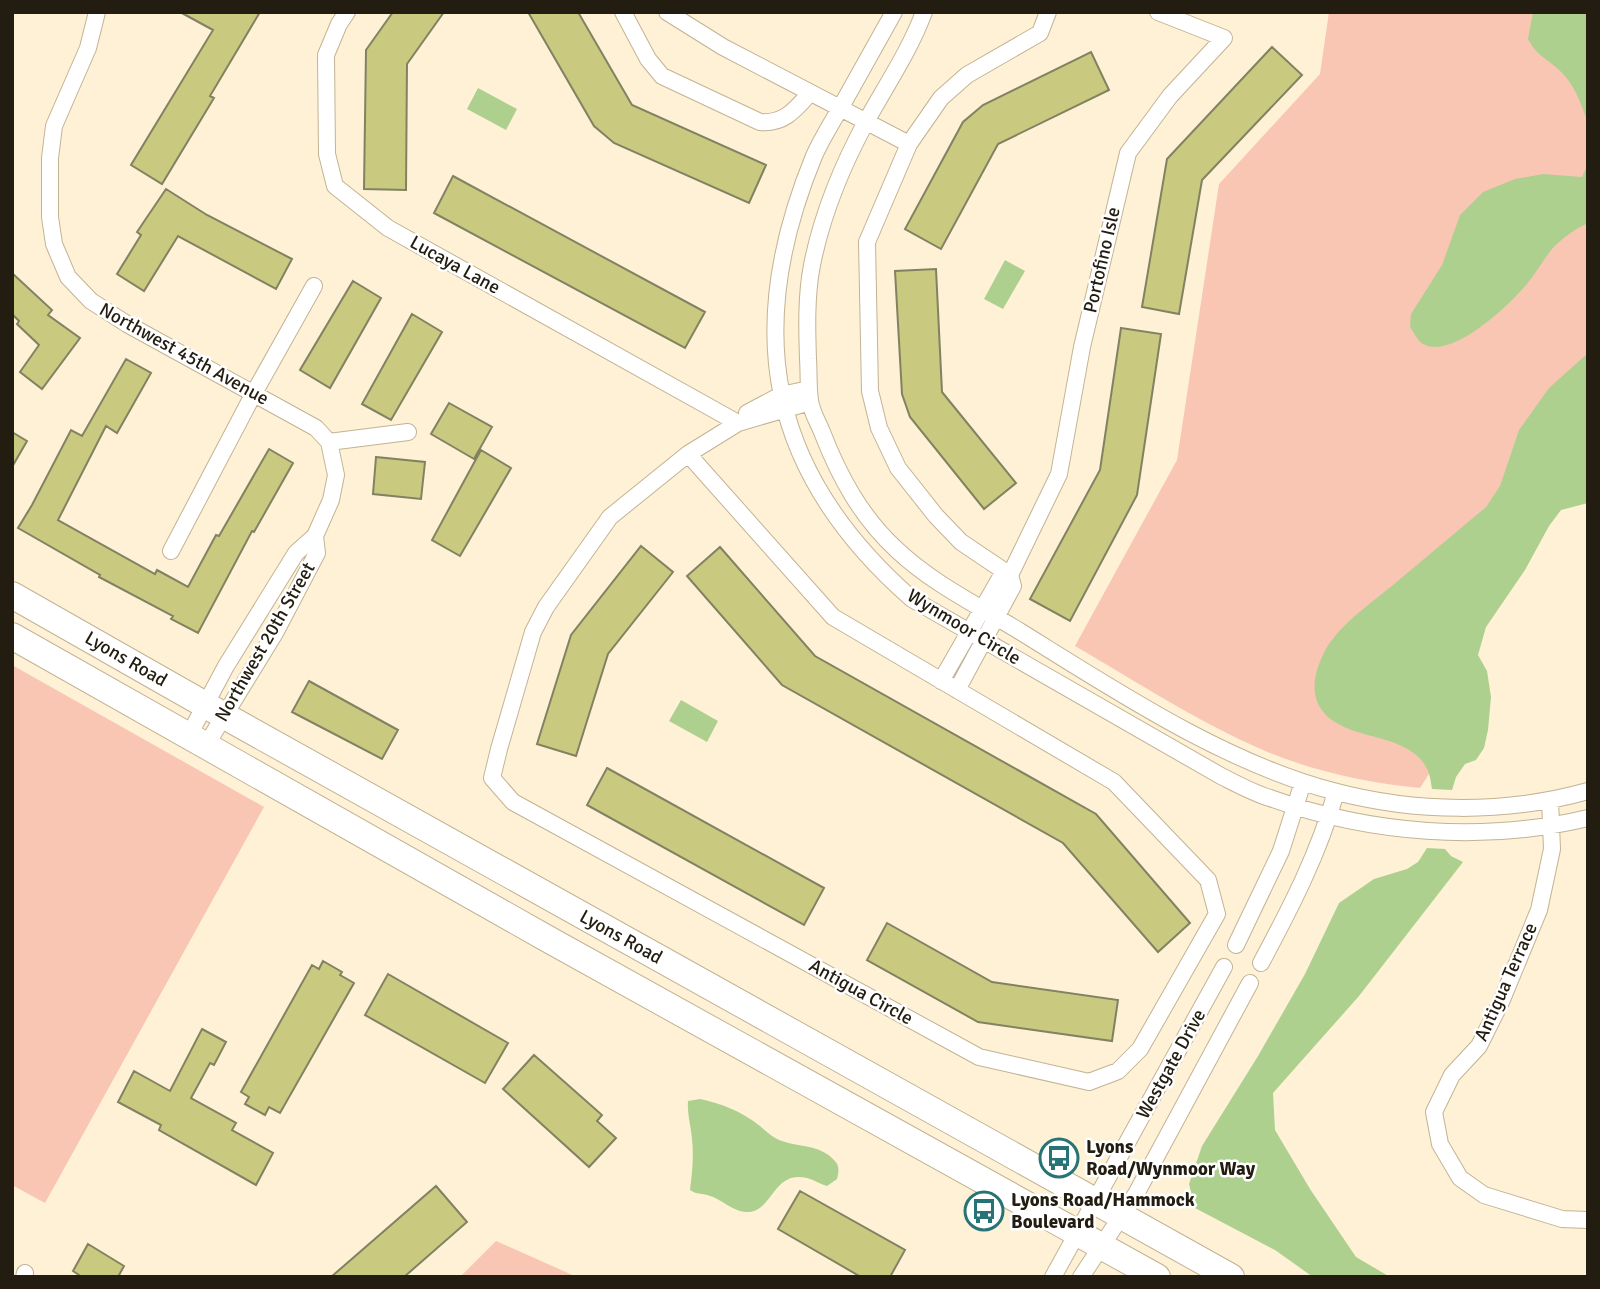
<svg xmlns="http://www.w3.org/2000/svg" width="1600" height="1289" viewBox="0 0 1600 1289" font-family="Signika,sans-serif">
<style>
.green{fill:#f9c6b4}
.water{fill:#aed08f}
.building{fill:#c9c980;stroke:#828262;stroke-width:2}
.lines{fill:none;stroke-linecap:round;stroke-linejoin:round}
.minor-casing{stroke:#c2b393;stroke-width:18}
.primary-casing{stroke:#c2b393;stroke-width:28}
.minor{stroke:#fff;stroke-width:16}
.primary{stroke:#fff;stroke-width:26}
.labels{text-anchor:middle;dominant-baseline:central;stroke-width:5;stroke-linejoin:round;paint-order:stroke}
.street-label{font-size:19px;fill:#221d10;stroke:#fff}
.poi-label{font-size:19px;font-weight:bold;fill:#221d10;stroke:#fff;text-anchor:start}
</style>
<rect width="100%" height="100%" fill="#fef1d6"/>
<path class="green" d="M 1329,12 L 1571,12 L 1588,54 L 1588,429 L 1533,488 L 1438,760 L 1420,788 C 1368,783 1312,771 1263,750 C 1198,722 1137,682 1075,646 L 1177,460 L 1219,184 L 1320,74 Z
M 12,665 L 264,807 L 45,1203 L 12,1185 Z
M 496,1241 L 577,1277 L 460,1277 Z"/>
<path class="water" d="M 1533,12 L 1588,12 L 1588,124 C 1582,105 1574,83 1559,70 C 1545,57 1538,57 1528,39 Z
M 478,88 L 517,109 L 506,130 L 467,109 Z
M 1588,164 L 1588,223 C 1575,229 1562,238 1552,249 C 1543,260 1536,273 1527,284 C 1509,305 1452,360 1423,344 C 1418,341 1414,333 1410,327 L 1411,314 L 1442,265 L 1460,215 L 1483,192 L 1515,179 L 1543,174 L 1582,177 Z
M 1005,260 L 1025,271 L 1003,309 L 984,299 Z
M 1588,353 L 1588,503 L 1561,510 L 1549,526 L 1525,570 L 1486,627 L 1478,655 L 1487,671 L 1491,697 L 1488,730 L 1484,748 L 1476,760 L 1465,764 L 1456,777 L 1452,790 L 1432,789 C 1431,783 1430,774 1427,769 C 1414,741 1374,739 1349,729 C 1314,716 1307,690 1322,657 C 1335,627 1369,605 1393,585 C 1424,559 1455,533 1486,507 L 1500,486 L 1519,430 L 1549,388 Z
M 681,700 L 718,721 L 707,742 L 669,721 Z
M 1427,848 L 1445,849 L 1451,856 L 1463,862 L 1359,996 L 1273,1093 L 1275,1130 L 1310,1189 L 1356,1257 L 1390,1277 L 1313,1277 L 1275,1250 L 1195,1208 L 1189,1184 L 1202,1146 L 1258,1056 L 1305,974 L 1339,903 L 1374,879 L 1407,869 L 1418,862 Z
M 700,1099 C 720,1103 743,1112 760,1126 C 767,1132 773,1138 782,1141 C 799,1147 820,1145 833,1159 C 840,1165 839,1171 837,1179 L 827,1186 C 820,1184 814,1180 807,1178 C 774,1170 773,1209 750,1212 C 733,1213 724,1200 710,1196 C 703,1193 697,1195 690,1190 C 692,1173 694,1157 692,1139 C 691,1126 687,1114 688,1101 Z"/>
<path class="building" d="M 180,12 L 260,12 L 210,96 L 214,98 L 162,184 L 131,165 L 213,30 Z
M 393,12 L 444,12 L 407,64 L 406,190 L 364,189 L 366,50 Z
M 528,12 L 578,12 L 632,105 L 766,165 L 749,203 L 614,143 L 594,126 Z
M 1272,47 L 1302,75 L 1202,180 L 1179,314 L 1142,307 L 1167,159 Z
M 1091,52 L 1109,90 L 998,144 L 941,249 L 905,229 L 963,122 L 983,105 Z
M 453,176 L 705,312 L 685,348 L 434,213 Z
M 166,189 L 207,215 L 292,259 L 276,289 L 178,236 L 144,291 L 117,274 L 141,235 L 137,232 Z
M 936,269 L 942,392 L 1016,483 L 984,509 L 910,417 L 902,394 L 895,271 Z
M 12,273 L 52,310 L 48,315 L 80,338 L 42,389 L 20,372 L 39,345 L 17,324 L 19,321 L 12,314 Z
M 353,281 L 381,298 L 330,388 L 300,370 Z
M 412,314 L 442,332 L 391,420 L 362,404 Z
M 1121,328 L 1161,334 L 1137,495 L 1070,621 L 1030,599 L 1100,470 Z
M 126,359 L 151,373 L 117,433 L 106,426 L 58,520 L 155,574 L 157,570 L 188,587 L 216,535 L 219,536 L 269,449 L 293,463 L 254,532 L 252,531 L 198,633 L 171,619 L 173,616 L 99,577 L 100,575 L 18,528 L 32,505 L 71,430 L 82,436 Z
M 449,403 L 492,427 L 474,459 L 431,434 Z
M 12,432 L 27,441 L 12,467 Z
M 481,450 L 511,468 L 460,556 L 432,540 Z
M 376,457 L 425,462 L 421,499 L 373,494 Z
M 641,546 L 673,572 L 608,654 L 576,756 L 537,744 L 571,635 Z
M 720,547 L 815,656 L 1096,814 L 1190,923 L 1158,952 L 1063,843 L 782,685 L 687,576 Z
M 309,681 L 398,730 L 382,759 L 292,712 Z
M 607,768 L 824,888 L 804,925 L 587,805 Z
M 887,923 L 992,982 L 1118,1000 L 1112,1041 L 978,1022 L 867,960 Z
M 323,961 L 342,972 L 340,975 L 354,983 L 280,1113 L 269,1107 L 265,1115 L 245,1104 L 249,1097 L 241,1092 L 312,965 L 319,969 Z
M 388,974 L 508,1043 L 485,1083 L 365,1015 Z
M 202,1029 L 226,1042 L 214,1065 L 210,1063 L 191,1098 L 236,1123 L 232,1130 L 273,1153 L 256,1185 L 159,1130 L 161,1125 L 118,1102 L 134,1071 L 170,1091 Z
M 534,1055 L 602,1115 L 597,1121 L 616,1138 L 589,1167 L 503,1089 Z
M 436,1186 L 467,1222 L 404,1277 L 331,1277 Z
M 800,1191 L 905,1250 L 890,1277 L 861,1277 L 778,1229 Z
M 88,1244 L 124,1266 L 118,1277 L 82,1277 L 73,1271 Z"/>
<g class="lines">
<defs>
<path id="minor" d="M 97,12 L 88,48 L 54,126 L 50,158 L 50,217 L 54,244 L 68,277 L 91,301 L 127,324 L 316,428 L 329,442
M 347,12 L 339,24 L 326,55 L 327,154 L 335,186 L 388,228 L 738,423
M 623,12 L 648,59 L 662,76 L 760,122 C 784,124 795,110 810,93
M 667,12 L 723,47 L 909,144
M 894,12 C 877,43 859,74 842,105 C 833,121 822,138 814,156 C 742,331 768,473 912,599 L 1221,776 C 1237,784 1253,793 1270,798 C 1370,834 1484,843 1588,818
M 924,12 C 910,50 887,84 867,120 C 843,164 822,215 812,265 C 806,296 807,329 808,359 C 809,373 808,387 810,400 C 811,411 818,422 822,432 C 839,476 861,517 897,550 C 933,584 979,606 1021,632 C 1116,691 1225,763 1333,791 C 1415,813 1506,814 1588,791
M 747,413 L 781,395 L 809,389
M 329,442 L 408,432
M 688,454 L 833,617 L 1114,782 L 1208,880 L 1217,914 L 1140,1049 L 1118,1071 L 1089,1082 L 979,1057 L 513,802 L 492,778 L 499,749 L 533,632 L 546,607 L 610,517 Z
M 688,454 L 738,423 L 810,402
M 171,551 L 254,393 L 314,286
M 941,681 L 999,580 L 1010,575 L 1059,474 L 1082,347 L 1128,153 L 1170,96 L 1224,38 L 1158,12
M 957,690 L 1013,586 L 1010,575 L 961,542 L 936,516 L 898,468 L 879,428 L 870,391 L 867,242 L 909,144 L 941,98 L 967,75 L 1040,33 L 1048,12
M 188,737 L 226,666 L 296,553 L 315,536 L 331,500 L 336,475 L 329,442
M 205,747 L 275,633 L 317,553 L 315,536
M 1550,800 L 1552,849 L 1539,910 L 1501,1002 L 1479,1046 L 1452,1075 L 1434,1112 L 1440,1144 L 1460,1178 L 1484,1195 L 1562,1219 L 1588,1220
M 1236,945 L 1281,851 L 1303,782
M 1261,963 C 1291,907 1319,853 1336,792
M 24,1277 L 25,1273
M 1053,1277 L 1224,967
M 1081,1277 L 1136,1194 L 1250,983"/>
<path id="primary" d="M 12,595 L 223,715 L 1231,1277
M 12,636 L 546,938 L 1157,1277"/>
</defs>
<use href="#minor" class="minor-casing"/>
<use href="#primary" class="primary-casing"/>
<use href="#minor" class="minor"/>
<use href="#primary" class="primary"/>
</g>
<defs>
<symbol id="bus-ring" viewBox="-11 -11 22 22"><circle r="9.5" fill="#fff" stroke="#287375" stroke-width="1.5"/><path d="M-5-6H5V4H4V6H2V4H-2V6H-4V4H-5ZM-3.5-4V0h7V-4ZM-3.5 1.2v1.5H-2V1.2ZM2 1.2v1.5H3.5V1.2Z" fill="#287375"/></symbol>
</defs>
<g fill-rule="evenodd">
<use href="#bus-ring" x="1037" y="1136" width="44" height="44"/>
<use href="#bus-ring" x="962" y="1189" width="44" height="44"/>
</g>
<g class="labels">
<g class="street-label">
<text transform="translate(1102 260) rotate(-77)">Portofino Isle</text>
<text transform="translate(455 265) rotate(29)">Lucaya Lane</text>
<text transform="translate(184 354) rotate(29)">Northwest 45th Avenue</text>
<text transform="translate(964 627) rotate(31)">Wynmoor Circle</text>
<text transform="translate(265 642) rotate(-60)">Northwest 20th Street</text>
<text transform="translate(126 659) rotate(30)">Lyons Road</text>
<text transform="translate(621 937) rotate(29)">Lyons Road</text>
<text transform="translate(1506 982) rotate(-66)">Antigua Terrace</text>
<text transform="translate(861 992) rotate(29)">Antigua Circle</text>
<text transform="translate(1171 1064) rotate(-61)">Westgate Drive</text>
</g>
<g class="poi-label">
<text x="1086" y="1147">Lyons<tspan x="1086" dy="22">Road/Wynmoor Way</tspan></text>
<text x="1011" y="1200">Lyons Road/Hammock<tspan x="1011" dy="22">Boulevard</tspan></text>
</g>
</g>
<rect width="1600" height="1289" fill="none" stroke="#221d10" stroke-width="28"/>
</svg>
